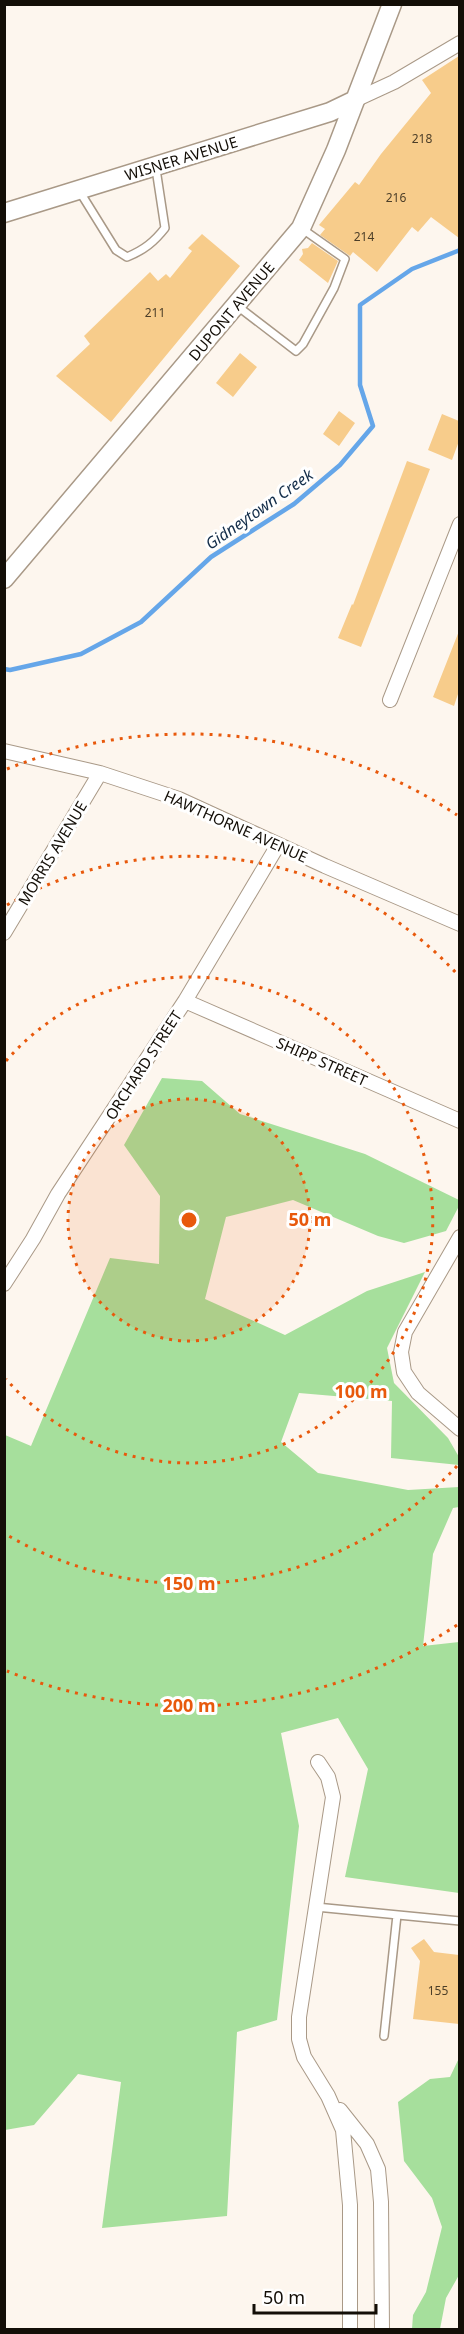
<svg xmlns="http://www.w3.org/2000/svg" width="464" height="2334" viewBox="0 0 464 2334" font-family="'Noto Sans',sans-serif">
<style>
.green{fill:#a6df9c}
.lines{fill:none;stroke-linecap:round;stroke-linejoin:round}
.stream{stroke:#65a6e9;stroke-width:4.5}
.building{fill:#f7cc8b}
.service-casing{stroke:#a99987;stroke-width:10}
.minor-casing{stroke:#a99987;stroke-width:16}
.tertiary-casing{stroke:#a99987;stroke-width:21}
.service{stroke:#fff;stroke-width:7}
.minor{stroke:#fff;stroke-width:14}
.tertiary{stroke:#fff;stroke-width:18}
.ring{fill:none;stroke:#e8590c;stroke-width:3;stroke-dasharray:3 6}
.labels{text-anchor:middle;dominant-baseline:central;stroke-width:6;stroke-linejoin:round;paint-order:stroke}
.number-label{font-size:12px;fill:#4c3e28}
.street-label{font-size:15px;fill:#130e07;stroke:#fff}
.water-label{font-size:16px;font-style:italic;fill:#132d49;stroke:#fff}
.centre{fill:#e8590c;stroke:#fff;stroke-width:3}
.ring-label{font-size:18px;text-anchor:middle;font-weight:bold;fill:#e8590c;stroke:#fff;stroke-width:6;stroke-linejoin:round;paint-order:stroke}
</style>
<rect width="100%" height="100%" fill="#fdf6ee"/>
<path class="green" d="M 162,1078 L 202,1081 L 240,1114 L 365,1154 L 459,1200 L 459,1206 L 446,1231 L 404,1243 L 378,1236 L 293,1200 L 226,1217 L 205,1299 L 285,1335 L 367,1291 L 425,1272 L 387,1348 L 394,1383 L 448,1438 L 459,1457 L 459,1465 L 391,1458 L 392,1401 L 299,1393 L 281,1442 L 318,1473 L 408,1490 L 459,1487 L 459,1507 L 453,1508 L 433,1554 L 423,1646 L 459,1642 L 459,1893 L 345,1877 L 368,1769 L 338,1718 L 281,1733 L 299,1826 L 277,2020 L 237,2032 L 227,2216 L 102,2228 L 121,2082 L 78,2074 L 34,2125 L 5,2130 L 5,1435 L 31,1446 L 110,1258 L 159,1264 L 160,1196 L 124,1145 Z
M 459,2058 L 459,2275 L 446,2298 L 440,2329 L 412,2329 L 413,2315 L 426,2292 L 442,2227 L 432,2198 L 404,2161 L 398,2102 L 430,2079 L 450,2077 Z"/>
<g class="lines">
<path class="stream" d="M 4,669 L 10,670 L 81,654 L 141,622 L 211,557 L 294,504 L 340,465 L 373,426 L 360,385 L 360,305 L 412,269 L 460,250"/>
</g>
<path class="building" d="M 459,56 L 459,238 L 431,217 L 418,232 L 412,227 L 377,272 L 353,252 L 350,256 L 320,235 L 325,229 L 319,225 L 355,182 L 359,185 L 381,154 L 431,93 L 422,80 Z
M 202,234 L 240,266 L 111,422 L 56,376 L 90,344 L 84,336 L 150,272 L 158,281 L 166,274 L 170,278 L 192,251 L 188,248 Z
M 312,243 L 338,261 L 328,283 L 299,260 L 303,254 L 302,249 L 308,248 Z
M 240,353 L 257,367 L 233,397 L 216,383 Z
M 339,411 L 355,423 L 339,446 L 323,434 Z
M 442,414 L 459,421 L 459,441 L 452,460 L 428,450 Z
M 407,461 L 430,469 L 361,647 L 338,638 L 352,604 L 353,605 Z
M 459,631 L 459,691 L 454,706 L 433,697 Z
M 424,1939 L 434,1952 L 459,1955 L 459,2024 L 413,2019 L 420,1961 L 411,1948 Z"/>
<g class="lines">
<defs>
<path id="service" d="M 80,192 L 116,250 L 127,257 C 144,250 154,242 165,228 L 156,169
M 236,305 L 296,351 L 303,344 L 334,288 L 345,259 L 301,228
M 316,1907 L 460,1921
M 384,2036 L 397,1915"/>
<path id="minor" d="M 355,100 L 394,82 L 460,43
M 390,700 L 460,524
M 4,751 L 100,773 L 179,799 L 325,866 L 460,924
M 4,933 L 100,773
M 185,1001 L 460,1121
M 460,1237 L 405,1332 L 401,1352 L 404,1372 L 418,1393 L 460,1429
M 4,1284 L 33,1239 L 58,1194 L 185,1001 L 278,845
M 318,1762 L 328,1777 L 333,1797 L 299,2017 L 299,2039 L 304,2057 L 328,2096 L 343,2130 L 350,2205 L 350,2330
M 340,2110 L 367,2144 L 378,2169 L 381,2202 L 382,2330"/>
<path id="tertiary" d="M 4,213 L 330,112 L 355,100
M 4,579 L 301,228 L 336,150 L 392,4"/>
</defs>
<use href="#service" class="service-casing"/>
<use href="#minor" class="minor-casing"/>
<use href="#tertiary" class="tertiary-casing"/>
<use href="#service" class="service"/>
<use href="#minor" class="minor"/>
<use href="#tertiary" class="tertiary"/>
</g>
<circle cx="189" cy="1220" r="121" fill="#e8590c" fill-opacity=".12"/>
<g class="ring">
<circle cx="189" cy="1220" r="121"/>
<path d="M6 1061A243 243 0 1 1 6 1379"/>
<path d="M457 1466A364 364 0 0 1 7 1535M7 905A364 364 0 0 1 457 974"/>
<path d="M457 1625A486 486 0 0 1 7 1671M7 769A486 486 0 0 1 457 815"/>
</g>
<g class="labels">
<g class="number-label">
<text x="422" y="138">218</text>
<text x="396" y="197">216</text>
<text x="364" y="236">214</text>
<text x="155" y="312">211</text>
<text x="438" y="1990">155</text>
</g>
<g class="street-label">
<text transform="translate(181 158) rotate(-17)">WISNER AVENUE</text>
<text transform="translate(231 311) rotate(-50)">DUPONT AVENUE</text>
<text transform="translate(236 826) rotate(24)">HAWTHORNE AVENUE</text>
<text transform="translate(52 853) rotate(-59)">MORRIS AVENUE</text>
<text transform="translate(322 1061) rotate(24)">SHIPP STREET</text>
<text transform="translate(143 1065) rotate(-57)">ORCHARD STREET</text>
</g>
<g class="water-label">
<text transform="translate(259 509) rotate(-35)">Gidneytown Creek</text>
</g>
</g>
<circle cx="189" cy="1220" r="9" class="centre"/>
<g class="ring-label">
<text x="310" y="1226">50 m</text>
<text x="361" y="1398">100 m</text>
<text x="189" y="1590">150 m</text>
<text x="189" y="1712">200 m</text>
</g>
<rect width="464" height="2334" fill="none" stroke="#130e07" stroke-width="12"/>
<path d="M254 2304v9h122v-9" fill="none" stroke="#130e07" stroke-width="3"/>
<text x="263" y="2304" font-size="18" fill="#130e07" stroke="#ffffff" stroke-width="4.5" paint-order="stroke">50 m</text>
</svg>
